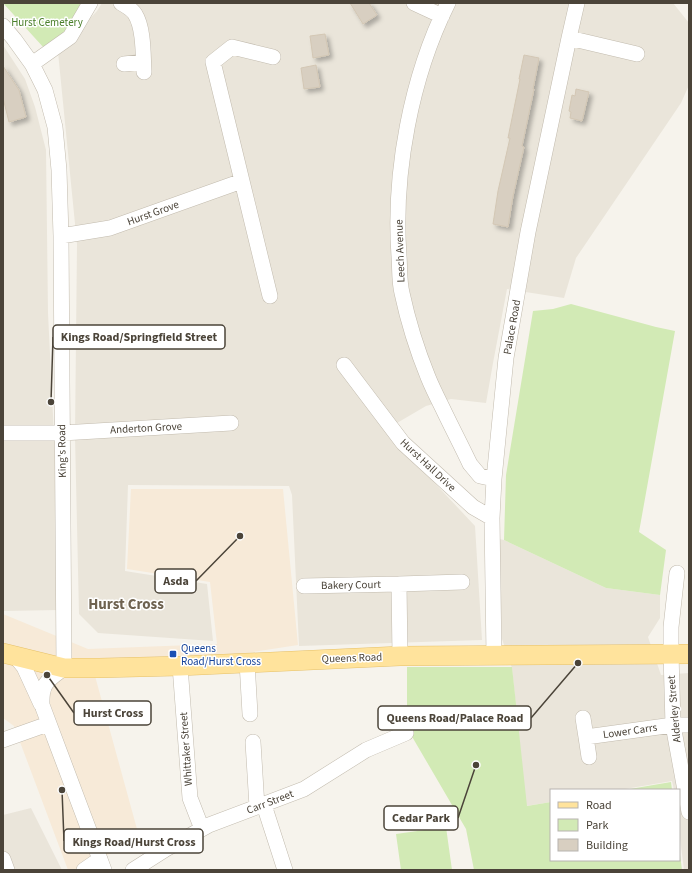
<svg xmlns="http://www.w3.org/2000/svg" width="692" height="873" viewBox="0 0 692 873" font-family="'Source Sans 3',sans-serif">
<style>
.residential{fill:#eae5da}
.commercial{fill:#f7ead8}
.green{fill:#d2eab5}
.building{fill:#d8cfc1;stroke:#d3c7b4;filter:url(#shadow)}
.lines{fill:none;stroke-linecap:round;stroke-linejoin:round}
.minor-casing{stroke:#c2bbae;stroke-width:16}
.major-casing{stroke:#e6c16a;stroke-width:20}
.minor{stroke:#fff;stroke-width:15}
.major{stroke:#ffe39c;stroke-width:19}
.transit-dot{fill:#1a4fb4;stroke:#fff;stroke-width:1.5}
.labels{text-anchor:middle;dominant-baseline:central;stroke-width:3;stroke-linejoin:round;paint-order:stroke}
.park-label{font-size:11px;fill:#4a7f2a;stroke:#fff}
.street-label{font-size:11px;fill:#4b4439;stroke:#fff}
.transit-label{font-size:11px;fill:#164399;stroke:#fff;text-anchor:start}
.district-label{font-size:15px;font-weight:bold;fill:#6e6250;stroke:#fff}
.leader{fill:none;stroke:#4b4439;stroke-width:1.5}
.callout-dot{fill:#4b4439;stroke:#fff;stroke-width:1.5}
.callout{fill:#fff;stroke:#4b4439;stroke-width:1.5}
.callout-label{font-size:12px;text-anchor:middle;font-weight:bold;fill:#4b4439}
</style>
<defs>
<filter id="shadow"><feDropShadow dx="3.5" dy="3.5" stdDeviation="2" flood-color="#0004"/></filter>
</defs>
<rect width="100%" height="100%" fill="#f6f3ec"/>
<path class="residential" d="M 102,3 L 673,3 L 689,23 L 689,85 L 681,103 L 576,258 L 564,298 L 507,289 L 493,363 L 486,403 L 451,399 L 426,406 L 385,430 L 475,526 L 482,640 L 299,646 L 292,495 L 289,486 L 128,485 L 125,571 L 207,584 L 213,641 L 98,633 L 79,614 L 75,436 L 77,244 L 58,52 L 97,11 Z
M 3,45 L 25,79 L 35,107 L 46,150 L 48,313 L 58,518 L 59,610 L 3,611 Z
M 499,539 L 504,540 L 606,588 L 660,595 L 660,618 L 648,637 L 661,675 L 689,673 L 689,870 L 684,870 L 679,830 L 679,790 L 674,790 L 672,781 L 619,790 L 551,790 L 551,802 L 526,806 L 512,668 L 502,639 Z
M 31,808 L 62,870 L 10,870 L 3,848 L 3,815 Z"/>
<path class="commercial" d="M 131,489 L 283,489 L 298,645 L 95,676 L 140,840 L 75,870 L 68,870 L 14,726 L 3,718 L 3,614 L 88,649 L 217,644 L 210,582 L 127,569 Z"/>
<path class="green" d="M 3,3 L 86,3 L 74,26 L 44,48 Z
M 571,304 L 656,327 L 675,331 L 639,532 L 666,550 L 660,595 L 606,588 L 504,540 L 506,475 L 533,311 L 553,309 Z
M 407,667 L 512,667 L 527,806 L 551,802 L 551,860 L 679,860 L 679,847 L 682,870 L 474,870 L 466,829 L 407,728 Z
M 671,782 L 672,790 L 624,790 Z
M 446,827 L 452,870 L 401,870 L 396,834 Z"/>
<path class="building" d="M 350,3 L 369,3 L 377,15 L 363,24 Z
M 325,34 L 329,55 L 313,58 L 310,36 Z
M 524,55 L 539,58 L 533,89 L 534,89 L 522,146 L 524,147 L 513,196 L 508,227 L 493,224 L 498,191 L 510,138 L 508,138 L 520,79 L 519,79 Z
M 316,65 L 320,87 L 304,89 L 301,68 Z
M 3,66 L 19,90 L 26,117 L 9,122 L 3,98 Z
M 576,89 L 589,92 L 582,121 L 570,118 L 571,112 L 569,111 L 572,95 L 575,96 Z"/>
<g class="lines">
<defs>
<path id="minor" d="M 121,3 C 126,6 132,9 135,14 C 144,28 143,56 144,72
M 414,3 L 442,16
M 448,3 C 411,77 393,173 399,256 C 400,268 399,281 402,293 C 408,321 417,350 428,377 C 432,387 437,397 442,407 C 451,426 461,445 470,464 L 480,476 L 494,479
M 3,26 L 14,39 L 32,64 L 45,90 L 55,127 L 59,170 L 61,236 L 64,668 C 48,680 41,683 42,705 L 104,870
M 569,38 L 637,54
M 32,64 L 70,37 L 90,3
M 124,64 L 143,62
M 242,181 L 213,62 L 232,47 L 273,57
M 61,236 L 110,228 L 242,181 L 270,296
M 344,365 L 403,443 L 473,507 L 492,518
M 3,433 L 62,433 L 231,423
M 677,573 L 671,627 L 671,653 L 673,725 L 689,812
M 304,586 L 399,584
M 400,656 L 399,584 L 462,582
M 494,656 L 492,518 L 494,479 L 506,358 L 528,232 L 569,38 L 577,3
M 16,657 L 24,667 L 41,704
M 247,662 L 250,714
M 180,666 L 190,798 L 202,829
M 583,718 L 586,737
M 3,740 L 48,724
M 253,742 L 257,807
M 589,757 L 586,737 L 673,725 L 689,725
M 264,805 L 285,870
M 3,859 L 7,870
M 84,870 L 100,859
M 133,870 L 166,849 L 209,825 L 304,789 L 366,750 L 406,733"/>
<path id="major" d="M 3,653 L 64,668 L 99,668 L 180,666 L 400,656 L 689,654"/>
</defs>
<use href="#minor" class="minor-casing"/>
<use href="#major" class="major-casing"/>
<use href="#minor" class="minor"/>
<use href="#major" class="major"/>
</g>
<rect class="transit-dot" x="169" y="650" width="8" height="8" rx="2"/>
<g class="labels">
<g class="park-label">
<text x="47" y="22">Hurst Cemetery</text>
</g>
<g class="street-label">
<text transform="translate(153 213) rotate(-20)">Hurst Grove</text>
<text transform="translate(400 251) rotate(-92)">Leech Avenue</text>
<text transform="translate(512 327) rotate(-80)">Palace Road</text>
<text transform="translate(146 428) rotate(-3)">Anderton Grove</text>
<text transform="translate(62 451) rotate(-91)">King's Road</text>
<text transform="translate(428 465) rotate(43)">Hurst Hall Drive</text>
<text transform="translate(351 585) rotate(-1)">Bakery Court</text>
<text transform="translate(352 658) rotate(-2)">Queens Road</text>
<text transform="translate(674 709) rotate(-95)">Alderley Street</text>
<text transform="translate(630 731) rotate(-8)">Lower Carrs</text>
<text transform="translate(186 749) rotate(-94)">Whittaker Street</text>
<text transform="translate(270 802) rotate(-21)">Carr Street</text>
</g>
<g class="transit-label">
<text x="181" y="648">Queens<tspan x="181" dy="13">Road/Hurst Cross</tspan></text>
</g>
<g class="district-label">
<text x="126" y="604">Hurst Cross</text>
</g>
</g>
<path class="leader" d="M51 402L53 337M240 536L196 581M47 675L74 713M578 663L531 718M476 765L458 818M62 790L64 841"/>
<g class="callout-dot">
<circle cx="51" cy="402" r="4"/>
<circle cx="240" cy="536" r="4"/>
<circle cx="47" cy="675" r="4"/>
<circle cx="578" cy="663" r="4"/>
<circle cx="476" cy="765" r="4"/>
<circle cx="62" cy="790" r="4"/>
</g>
<g class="callout">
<rect x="53" y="325" width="172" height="24" rx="4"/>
<rect x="155" y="569" width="41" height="24" rx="4"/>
<rect x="74" y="701" width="77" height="24" rx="4"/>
<rect x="378" y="706" width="153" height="24" rx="4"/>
<rect x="384" y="806" width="74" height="24" rx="4"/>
<rect x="64" y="829" width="139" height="24" rx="4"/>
</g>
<g class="callout-label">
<text x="139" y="341">Kings Road/Springfield Street</text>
<text x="176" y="585">Asda</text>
<text x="113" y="717">Hurst Cross</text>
<text x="455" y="722">Queens Road/Palace Road</text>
<text x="421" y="822">Cedar Park</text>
<text x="134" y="846">Kings Road/Hurst Cross</text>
</g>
<rect width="692" height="873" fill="none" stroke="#4b4439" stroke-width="8"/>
<rect x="550" y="789" width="130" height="72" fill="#ffffff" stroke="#b7b4b0"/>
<rect x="558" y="802" width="20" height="6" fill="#ffe39c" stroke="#b7b4b0"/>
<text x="586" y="809" font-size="12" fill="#4b4439">Road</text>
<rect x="558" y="819" width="20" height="12" fill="#d2eab5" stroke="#b7b4b0"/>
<text x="586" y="829" font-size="12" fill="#4b4439">Park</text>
<rect x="558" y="839" width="20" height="12" fill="#d8cfc1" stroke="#b7b4b0"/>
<text x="586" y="849" font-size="12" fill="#4b4439">Building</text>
</svg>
